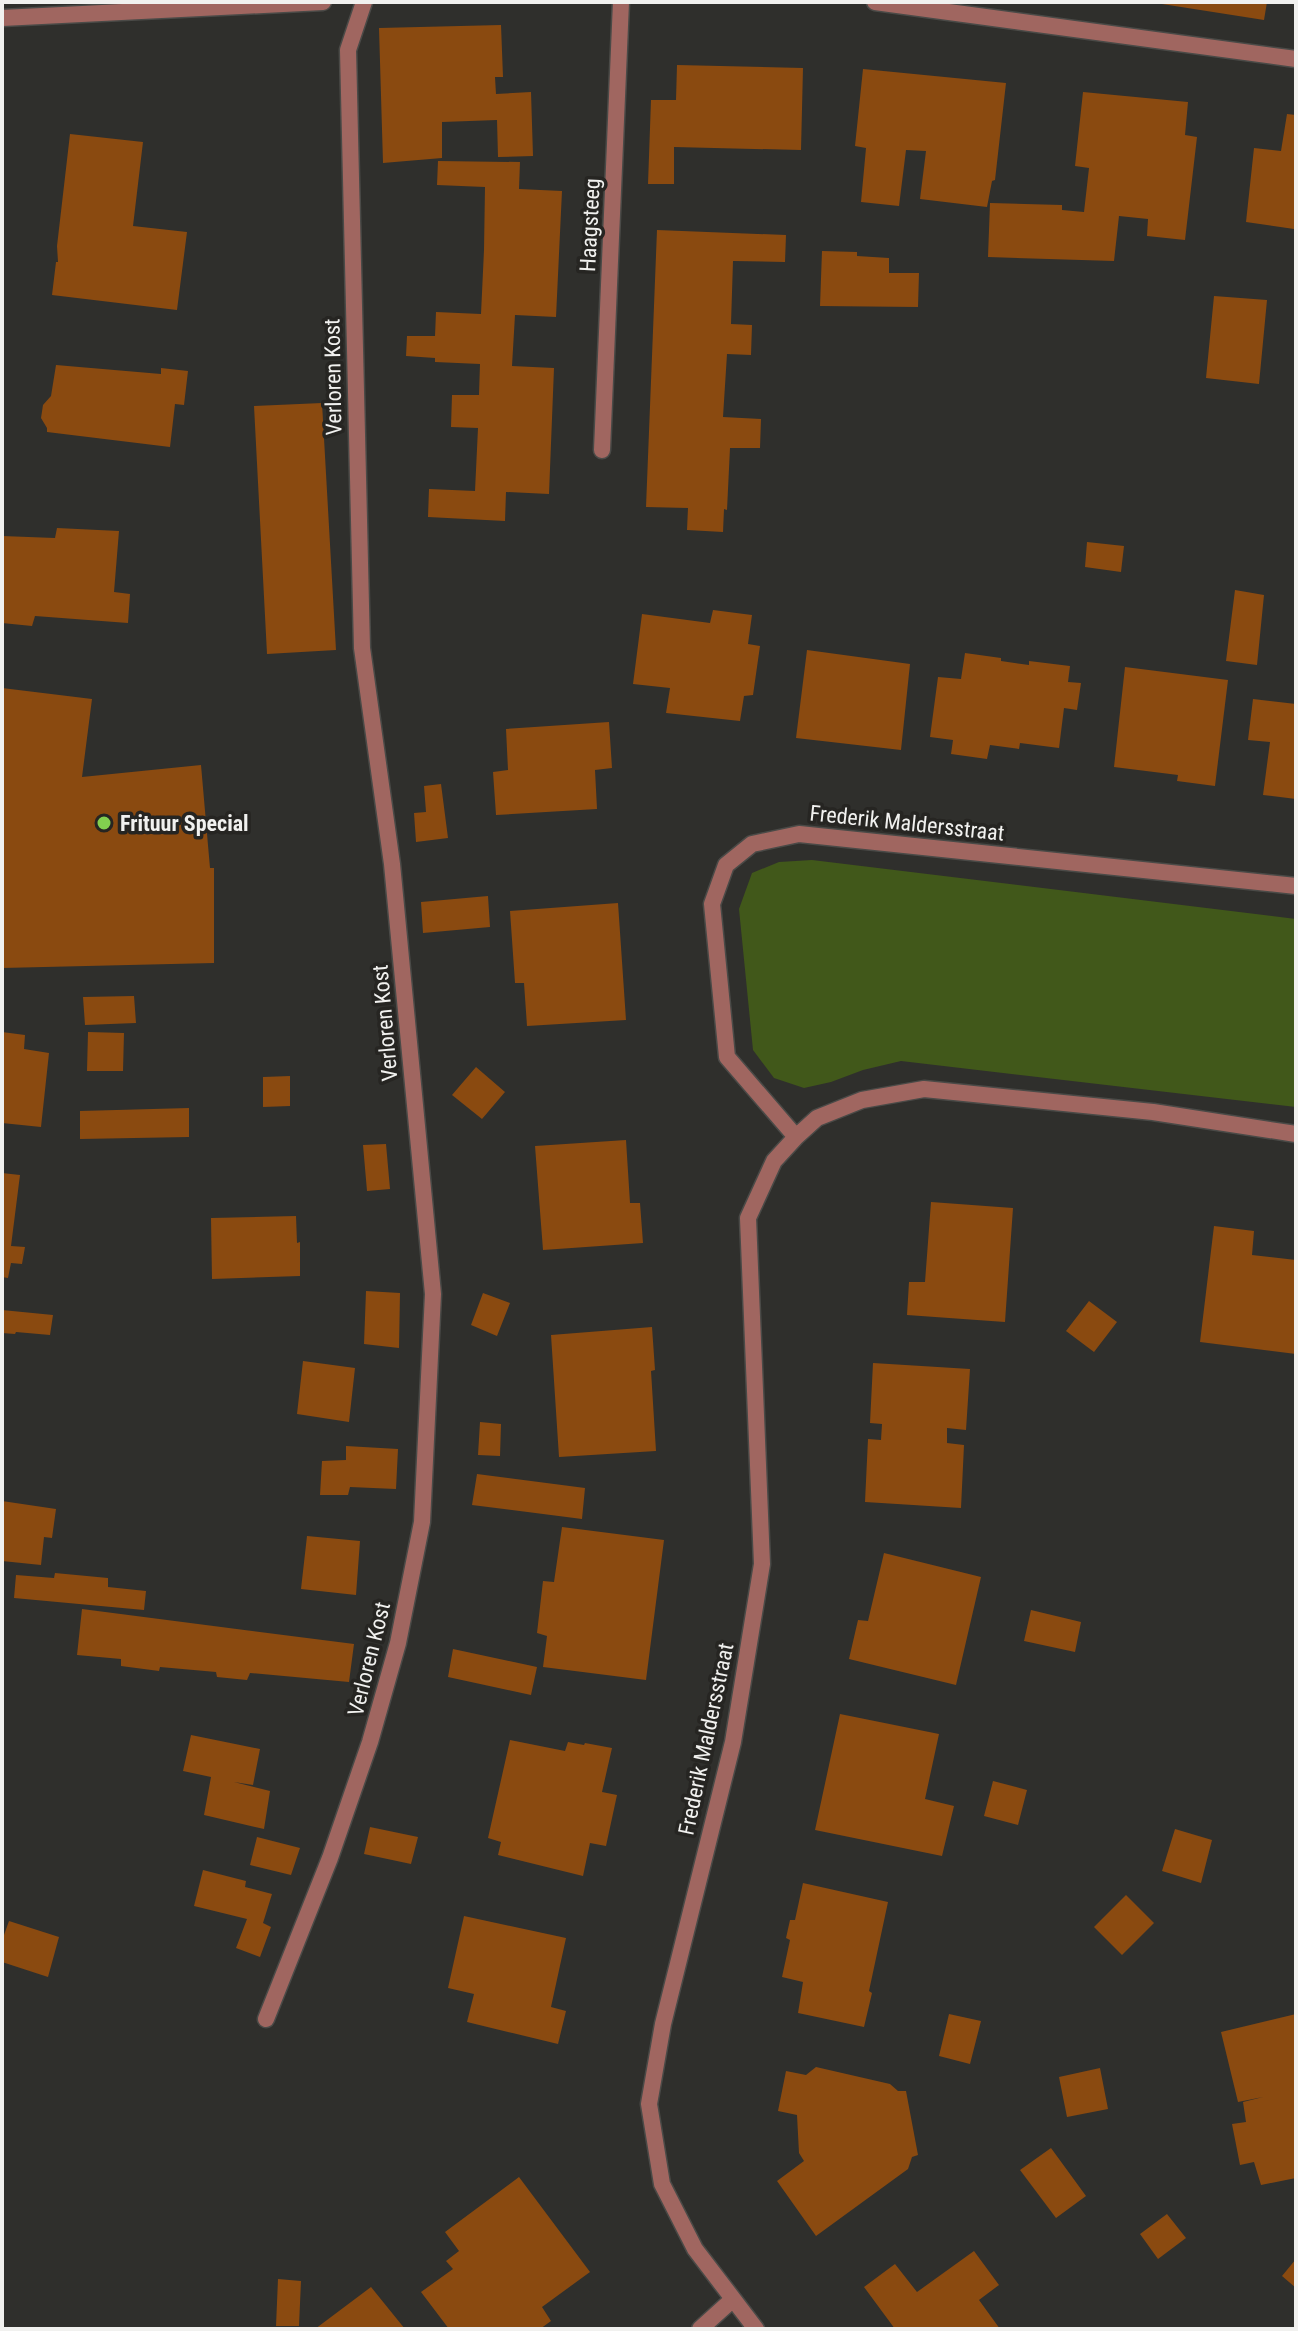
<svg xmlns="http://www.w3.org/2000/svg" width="1298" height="2331" viewBox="0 0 1298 2331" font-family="'Roboto Condensed',sans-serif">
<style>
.green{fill:#41581a}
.building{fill:#8a4a10}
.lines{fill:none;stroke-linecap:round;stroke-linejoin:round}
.service-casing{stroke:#4a4a47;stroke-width:19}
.minor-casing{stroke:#4a4a47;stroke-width:19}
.service{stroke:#a06660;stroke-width:16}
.minor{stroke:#a06660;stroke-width:16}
.poi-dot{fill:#82d04f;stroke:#262522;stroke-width:3}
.labels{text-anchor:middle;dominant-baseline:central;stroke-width:7;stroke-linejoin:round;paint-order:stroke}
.street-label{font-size:22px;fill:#f1f1ef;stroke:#262522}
.poi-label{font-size:22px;font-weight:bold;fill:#f1f1ef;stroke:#262522;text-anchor:start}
</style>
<rect width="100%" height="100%" fill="#2f2f2c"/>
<path class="green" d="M 812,860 L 1296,919 L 1296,1107 L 901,1061 L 863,1070 L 831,1082 L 804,1088 L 774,1078 L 753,1050 L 739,909 L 752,873 L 779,862 Z"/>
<path class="building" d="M 1162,2 L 1267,2 L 1264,20 L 1162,4 Z
M 501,25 L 503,77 L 495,77 L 496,94 L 531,92 L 533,156 L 498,157 L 497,120 L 442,122 L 442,158 L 383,163 L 379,28 Z
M 677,65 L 803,68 L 801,150 L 674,147 L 674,184 L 648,184 L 651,100 L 676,100 Z
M 863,69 L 1006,83 L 995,180 L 992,181 L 987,207 L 920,199 L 926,151 L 906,150 L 899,206 L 861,202 L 866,148 L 855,146 Z
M 1083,92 L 1188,102 L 1185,135 L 1197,137 L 1185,240 L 1147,236 L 1148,219 L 1119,216 L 1114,261 L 988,257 L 990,203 L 1062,205 L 1062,210 L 1084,212 L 1089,168 L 1075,166 Z
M 1287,114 L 1296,115 L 1296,225 L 1294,229 L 1246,222 L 1254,148 L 1281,151 Z
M 70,134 L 143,142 L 133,226 L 187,232 L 177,310 L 52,295 L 56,262 L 58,262 L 57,246 Z
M 438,161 L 520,162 L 519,189 L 562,191 L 556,317 L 515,315 L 512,366 L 554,368 L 549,494 L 506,492 L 505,521 L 428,517 L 429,489 L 475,491 L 478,428 L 451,427 L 452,395 L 479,395 L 480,364 L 435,362 L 435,358 L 406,356 L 407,336 L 435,336 L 436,312 L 481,314 L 484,250 L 485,187 L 437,185 Z
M 657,230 L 786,235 L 785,262 L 733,261 L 731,324 L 752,325 L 751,355 L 727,354 L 723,417 L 761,419 L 760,448 L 730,448 L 727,510 L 724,509 L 723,532 L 687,530 L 688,508 L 646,507 Z
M 822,251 L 857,252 L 857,256 L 889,258 L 889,273 L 919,273 L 918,307 L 820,306 Z
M 1214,296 L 1267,300 L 1259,384 L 1206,378 Z
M 56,365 L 161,374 L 161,368 L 188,371 L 184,405 L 175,404 L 170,447 L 47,432 L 47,428 L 41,418 L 43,405 L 51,396 Z
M 322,403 L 336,650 L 267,654 L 254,406 Z
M 57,528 L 119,531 L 114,592 L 130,594 L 128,623 L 35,616 L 32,626 L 2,623 L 2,536 L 55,538 Z
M 1087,542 L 1124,546 L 1121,572 L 1085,567 Z
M 1235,590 L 1264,595 L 1257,665 L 1226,661 Z
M 713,610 L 752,615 L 748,644 L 760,646 L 753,695 L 744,696 L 740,721 L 666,713 L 670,688 L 633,684 L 642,614 L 710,623 Z
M 807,650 L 910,664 L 901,750 L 796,738 Z
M 965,653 L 1001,658 L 1001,661 L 1029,665 L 1029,661 L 1070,666 L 1068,682 L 1081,683 L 1077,710 L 1064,708 L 1059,748 L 1020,743 L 1019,749 L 990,745 L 987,759 L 951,754 L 953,740 L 930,737 L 938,677 L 961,679 Z
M 1125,667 L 1228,680 L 1215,786 L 1177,781 L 1178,775 L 1114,767 Z
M 2,688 L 92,699 L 82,777 L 201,765 L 210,868 L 214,868 L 214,963 L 2,968 Z
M 1253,699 L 1296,704 L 1296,799 L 1263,795 L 1270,742 L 1248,740 Z
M 609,722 L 612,768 L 595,770 L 597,809 L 496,815 L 493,772 L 508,770 L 506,729 Z
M 441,784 L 448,838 L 416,842 L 414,813 L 426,812 L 424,786 Z
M 488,896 L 490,927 L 423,933 L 421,902 Z
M 618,903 L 626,1020 L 527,1026 L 524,983 L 515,983 L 510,911 Z
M 134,996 L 136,1023 L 85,1025 L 83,997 Z
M 2,1032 L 25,1035 L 24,1049 L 49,1053 L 41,1127 L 2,1123 Z
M 88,1032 L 124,1033 L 123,1071 L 87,1071 Z
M 476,1067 L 505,1092 L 482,1119 L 452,1095 Z
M 290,1076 L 290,1106 L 263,1107 L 263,1077 Z
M 189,1108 L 189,1137 L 80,1139 L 80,1111 Z
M 626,1140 L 630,1203 L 640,1203 L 643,1243 L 543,1250 L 535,1146 Z
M 386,1144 L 390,1189 L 367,1191 L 363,1145 Z
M 2,1173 L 20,1175 L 11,1246 L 25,1247 L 22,1264 L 11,1263 L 8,1278 L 2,1277 Z
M 931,1202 L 1013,1208 L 1005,1322 L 907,1315 L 909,1282 L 925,1282 Z
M 296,1216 L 297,1243 L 300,1242 L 300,1276 L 212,1279 L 211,1218 Z
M 1214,1226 L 1254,1231 L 1252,1255 L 1296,1260 L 1296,1354 L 1200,1342 Z
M 366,1291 L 400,1293 L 399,1348 L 364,1344 Z
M 483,1293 L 510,1303 L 497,1336 L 471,1325 Z
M 1089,1301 L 1117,1322 L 1094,1352 L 1066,1331 Z
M 2,1310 L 53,1315 L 50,1335 L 16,1332 L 15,1334 L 2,1333 Z
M 652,1327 L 655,1370 L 651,1371 L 656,1451 L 559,1457 L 551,1335 Z
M 303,1361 L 355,1368 L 349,1422 L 297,1414 Z
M 873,1363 L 970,1369 L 966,1430 L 947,1428 L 947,1443 L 964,1445 L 961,1508 L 865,1502 L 868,1439 L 881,1440 L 882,1424 L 870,1423 Z
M 480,1422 L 501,1424 L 500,1456 L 478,1455 Z
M 346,1446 L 398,1449 L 396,1489 L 350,1487 L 348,1495 L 320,1495 L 322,1461 L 346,1460 Z
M 477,1474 L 585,1488 L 582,1519 L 472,1505 Z
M 2,1501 L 56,1509 L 52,1538 L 44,1537 L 41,1565 L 2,1561 Z
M 562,1527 L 664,1540 L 646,1680 L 543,1667 L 547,1636 L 537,1633 L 543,1581 L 554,1582 Z
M 307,1536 L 360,1541 L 356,1595 L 301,1589 Z
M 884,1553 L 981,1577 L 956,1685 L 849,1659 L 858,1620 L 868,1621 Z
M 55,1573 L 108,1578 L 108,1587 L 146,1591 L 144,1610 L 14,1598 L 16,1575 L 54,1578 Z
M 82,1609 L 354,1644 L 349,1682 L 250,1673 L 247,1680 L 217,1677 L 216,1672 L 160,1667 L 159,1671 L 121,1666 L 121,1659 L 77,1655 Z
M 1031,1610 L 1081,1622 L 1075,1652 L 1024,1641 Z
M 453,1649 L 537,1667 L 531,1695 L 448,1677 Z
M 840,1714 L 939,1734 L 925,1799 L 954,1806 L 942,1856 L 815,1830 Z
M 191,1735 L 260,1749 L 253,1785 L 234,1782 L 270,1791 L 264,1829 L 204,1815 L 211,1777 L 183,1771 Z
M 510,1740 L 565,1751 L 568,1742 L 584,1745 L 585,1743 L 612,1748 L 602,1792 L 617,1795 L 606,1846 L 590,1843 L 583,1876 L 498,1855 L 501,1842 L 488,1838 Z
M 993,1781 L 1027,1790 L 1018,1825 L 984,1816 Z
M 370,1827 L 418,1837 L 411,1864 L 364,1854 Z
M 1175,1829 L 1212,1840 L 1201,1883 L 1162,1871 Z
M 257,1837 L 300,1848 L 291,1875 L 250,1865 Z
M 203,1870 L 246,1881 L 245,1887 L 272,1894 L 263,1923 L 271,1927 L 260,1957 L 236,1948 L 247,1919 L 194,1906 Z
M 803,1883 L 888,1902 L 869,1991 L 872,1993 L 864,2027 L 798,2013 L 803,1982 L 782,1977 L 790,1940 L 786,1938 L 790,1920 L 795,1920 Z
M 1126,1895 L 1154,1923 L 1122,1955 L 1094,1927 Z
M 464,1916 L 566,1938 L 551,2007 L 566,2011 L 558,2044 L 467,2022 L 474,1994 L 448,1988 Z
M 9,1921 L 59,1937 L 48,1977 L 2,1962 L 2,1935 L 4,1935 Z
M 949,2014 L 981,2021 L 970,2064 L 939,2056 Z
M 1296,2014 L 1296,2178 L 1261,2185 L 1254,2162 L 1240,2165 L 1232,2124 L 1246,2122 L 1243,2102 L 1263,2097 L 1238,2102 L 1221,2032 Z
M 816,2067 L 890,2084 L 898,2091 L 906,2091 L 918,2155 L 912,2157 L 908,2169 L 816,2236 L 777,2181 L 804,2161 L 799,2153 L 797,2115 L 778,2111 L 786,2071 L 806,2075 Z
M 1100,2068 L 1108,2109 L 1067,2117 L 1059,2077 Z
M 1051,2148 L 1086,2196 L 1056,2218 L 1020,2170 Z
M 519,2177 L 590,2272 L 542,2307 L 551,2321 L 540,2329 L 449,2329 L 421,2292 L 453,2269 L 446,2261 L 459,2251 L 445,2232 Z
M 1167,2214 L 1186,2238 L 1158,2259 L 1140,2234 Z
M 974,2251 L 999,2285 L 979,2300 L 1000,2329 L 895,2329 L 864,2287 L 895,2264 L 917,2292 Z
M 1296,2259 L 1296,2288 L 1282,2276 Z
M 278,2279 L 301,2281 L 299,2326 L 276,2326 Z
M 371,2287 L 405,2329 L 315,2329 Z"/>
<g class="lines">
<defs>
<path id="service" d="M 602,450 L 621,2"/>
<path id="minor" d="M 875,2 L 1296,59
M 2,18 L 323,2
M 796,1137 L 727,1057 L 712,904 L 726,865 L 752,844 L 799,834 L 1296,886
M 266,2019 L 330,1858 L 370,1742 L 398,1643 L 422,1522 L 433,1294 L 392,864 L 362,648 L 348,50 L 364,2
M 700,2329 L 732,2300
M 756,2329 L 695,2249 L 662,2184 L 649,2104 L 663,2024 L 733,1742 L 762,1564 L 748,1218 L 774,1161 L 796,1137 L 817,1118 L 862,1100 L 924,1089 L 1153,1112 L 1296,1134"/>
</defs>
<use href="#service" class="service-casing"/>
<use href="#minor" class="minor-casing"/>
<use href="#service" class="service"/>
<use href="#minor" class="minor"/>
</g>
<circle class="poi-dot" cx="104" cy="823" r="8"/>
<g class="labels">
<g class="street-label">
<text transform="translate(590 225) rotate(-87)">Haagsteeg</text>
<text transform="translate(333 377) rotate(-91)">Verloren Kost</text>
<text transform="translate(907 823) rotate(6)">Frederik Maldersstraat</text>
<text transform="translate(385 1023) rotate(-95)">Verloren Kost</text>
<text transform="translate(369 1659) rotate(-76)">Verloren Kost</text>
<text transform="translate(706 1739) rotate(-78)">Frederik Maldersstraat</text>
</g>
<g class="poi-label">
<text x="120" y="823">Frituur Special</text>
</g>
</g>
<rect width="1298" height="2331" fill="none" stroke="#f1f1ef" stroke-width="8"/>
</svg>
